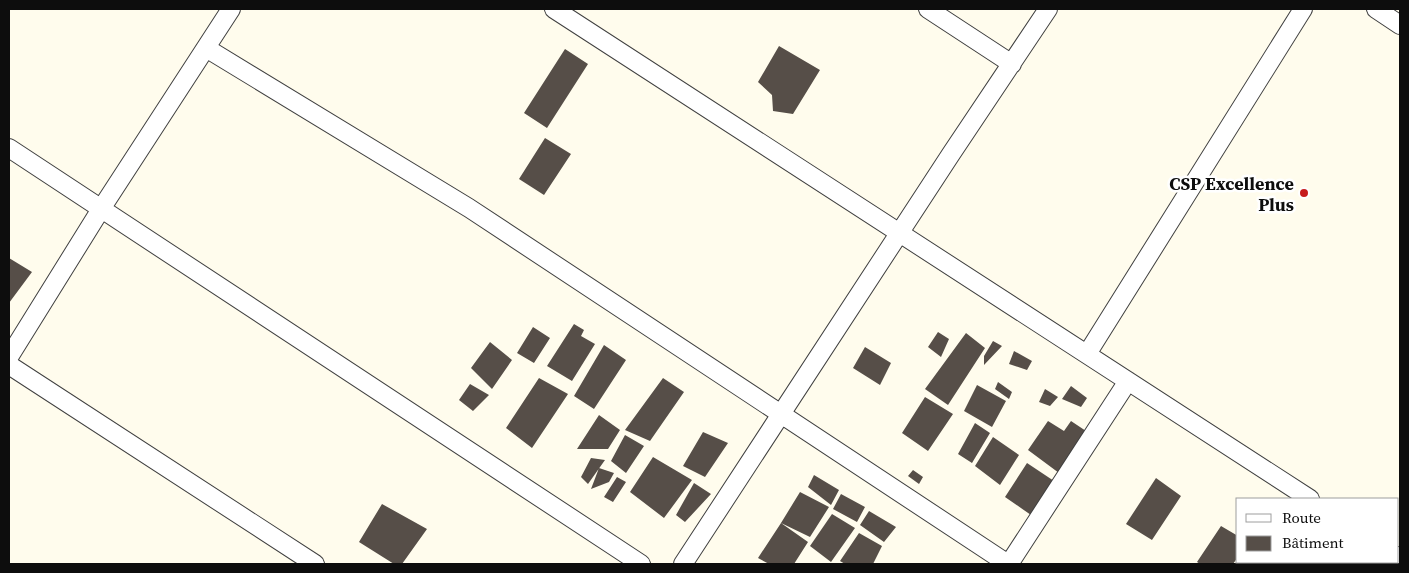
<svg xmlns="http://www.w3.org/2000/svg" width="1409" height="573" viewBox="0 0 1409 573" font-family="'Source Serif 4',serif">
<style>
.building{fill:#564e48}
.lines{fill:none;stroke-linecap:round;stroke-linejoin:round}
.street-casing{stroke:#404040;stroke-width:20}
.street{stroke:#fff;stroke-width:18}
.poi-dot{fill:#c61c1d;stroke:#fff;stroke-width:2}
.labels{text-anchor:middle;dominant-baseline:central;stroke-width:5;stroke-linejoin:round;paint-order:stroke}
.poi-label{font-size:18px;font-weight:bold;fill:#0d0d0d;stroke:#fff;text-anchor:end}
</style>
<rect width="100%" height="100%" fill="#fffced"/>
<path class="building" d="M 779,46 L 820,70 L 793,114 L 773,111 L 772,95 L 758,82 Z
M 565,49 L 588,64 L 547,128 L 524,113 Z
M 545,138 L 571,154 L 544,195 L 519,179 Z
M 9,258 L 32,272 L 9,303 Z
M 574,324 L 584,330 L 581,336 L 595,344 L 572,381 L 547,366 Z
M 533,327 L 550,338 L 534,363 L 517,353 Z
M 938,332 L 949,339 L 941,357 L 928,347 Z
M 966,333 L 985,348 L 948,405 L 925,389 Z
M 993,341 L 1002,346 L 984,365 L 984,356 Z
M 490,342 L 512,360 L 492,389 L 471,368 Z
M 604,345 L 626,360 L 594,409 L 574,396 Z
M 865,347 L 891,363 L 880,385 L 853,368 Z
M 1014,351 L 1032,361 L 1027,370 L 1009,364 Z
M 539,378 L 568,394 L 532,448 L 506,428 Z
M 663,378 L 684,392 L 650,441 L 625,430 Z
M 998,382 L 1012,392 L 1009,399 L 995,389 Z
M 470,384 L 489,395 L 473,411 L 459,400 Z
M 977,385 L 1006,401 L 992,427 L 964,411 Z
M 1071,386 L 1087,398 L 1081,407 L 1062,399 Z
M 1045,389 L 1058,397 L 1050,406 L 1039,402 Z
M 925,397 L 953,414 L 928,451 L 902,433 Z
M 599,415 L 620,430 L 608,449 L 577,449 Z
M 1048,421 L 1064,431 L 1071,421 L 1086,431 L 1059,473 L 1028,450 Z
M 975,423 L 990,433 L 972,463 L 958,454 Z
M 703,432 L 728,443 L 705,477 L 683,466 Z
M 625,435 L 644,446 L 626,473 L 611,461 Z
M 993,437 L 1019,455 L 1000,485 L 975,466 Z
M 653,457 L 692,480 L 664,518 L 630,492 Z
M 591,458 L 605,460 L 588,484 L 581,477 Z
M 1027,463 L 1054,481 L 1031,515 L 1005,497 Z
M 599,468 L 614,473 L 609,482 L 591,489 Z
M 913,470 L 923,477 L 919,484 L 908,476 Z
M 814,475 L 839,490 L 831,505 L 808,487 Z
M 617,477 L 626,482 L 613,502 L 604,497 Z
M 1156,478 L 1181,496 L 1152,540 L 1126,524 Z
M 694,483 L 711,494 L 685,522 L 676,515 Z
M 800,492 L 829,507 L 810,537 L 781,523 Z
M 841,494 L 865,507 L 857,522 L 833,509 Z
M 382,504 L 427,529 L 402,564 L 394,564 L 359,542 Z
M 869,511 L 896,527 L 884,542 L 860,525 Z
M 832,514 L 855,528 L 831,562 L 810,546 Z
M 781,523 L 808,542 L 794,564 L 769,564 L 758,558 Z
M 1221,526 L 1238,536 L 1238,557 L 1233,564 L 1200,564 L 1197,562 Z
M 859,533 L 882,546 L 873,564 L 845,564 L 840,561 Z
M 1243,562 L 1283,562 L 1281,564 L 1242,564 Z"/>
<g class="lines">
<defs>
<path id="street" d="M 554,9 L 1310,499
M 928,9 L 1012,64
M 1376,9 L 1400,25
M 206,48 L 469,208 L 1008,564
M 9,148 L 641,564
M 1087,354 L 1303,9
M 9,357 L 101,209 L 231,9
M 9,365 L 315,564
M 1398,556 L 1400,558
M 683,564 L 951,154 L 1048,9
M 1009,564 L 1128,381"/>
</defs>
<use href="#street" class="street-casing"/>
<use href="#street" class="street"/>
</g>
<circle class="poi-dot" cx="1304" cy="193" r="5"/>
<g class="labels">
<g class="poi-label">
<text x="1294" y="183">CSP Excellence<tspan x="1294" dy="21">Plus</tspan></text>
</g>
</g>
<rect width="1409" height="573" fill="none" stroke="#0d0d0d" stroke-width="20"/>
<rect x="1236" y="498" width="162" height="65" fill="#ffffff" stroke="#9e9e9e"/>
<rect x="1246" y="514" width="25" height="8" fill="#ffffff" stroke="#9e9e9e"/>
<text x="1282" y="523" font-size="15" fill="#0d0d0d">Route</text>
<rect x="1246" y="536" width="25" height="15" fill="#564e48" stroke="#9e9e9e"/>
<text x="1282" y="548" font-size="15" fill="#0d0d0d">Bâtiment</text>
</svg>
